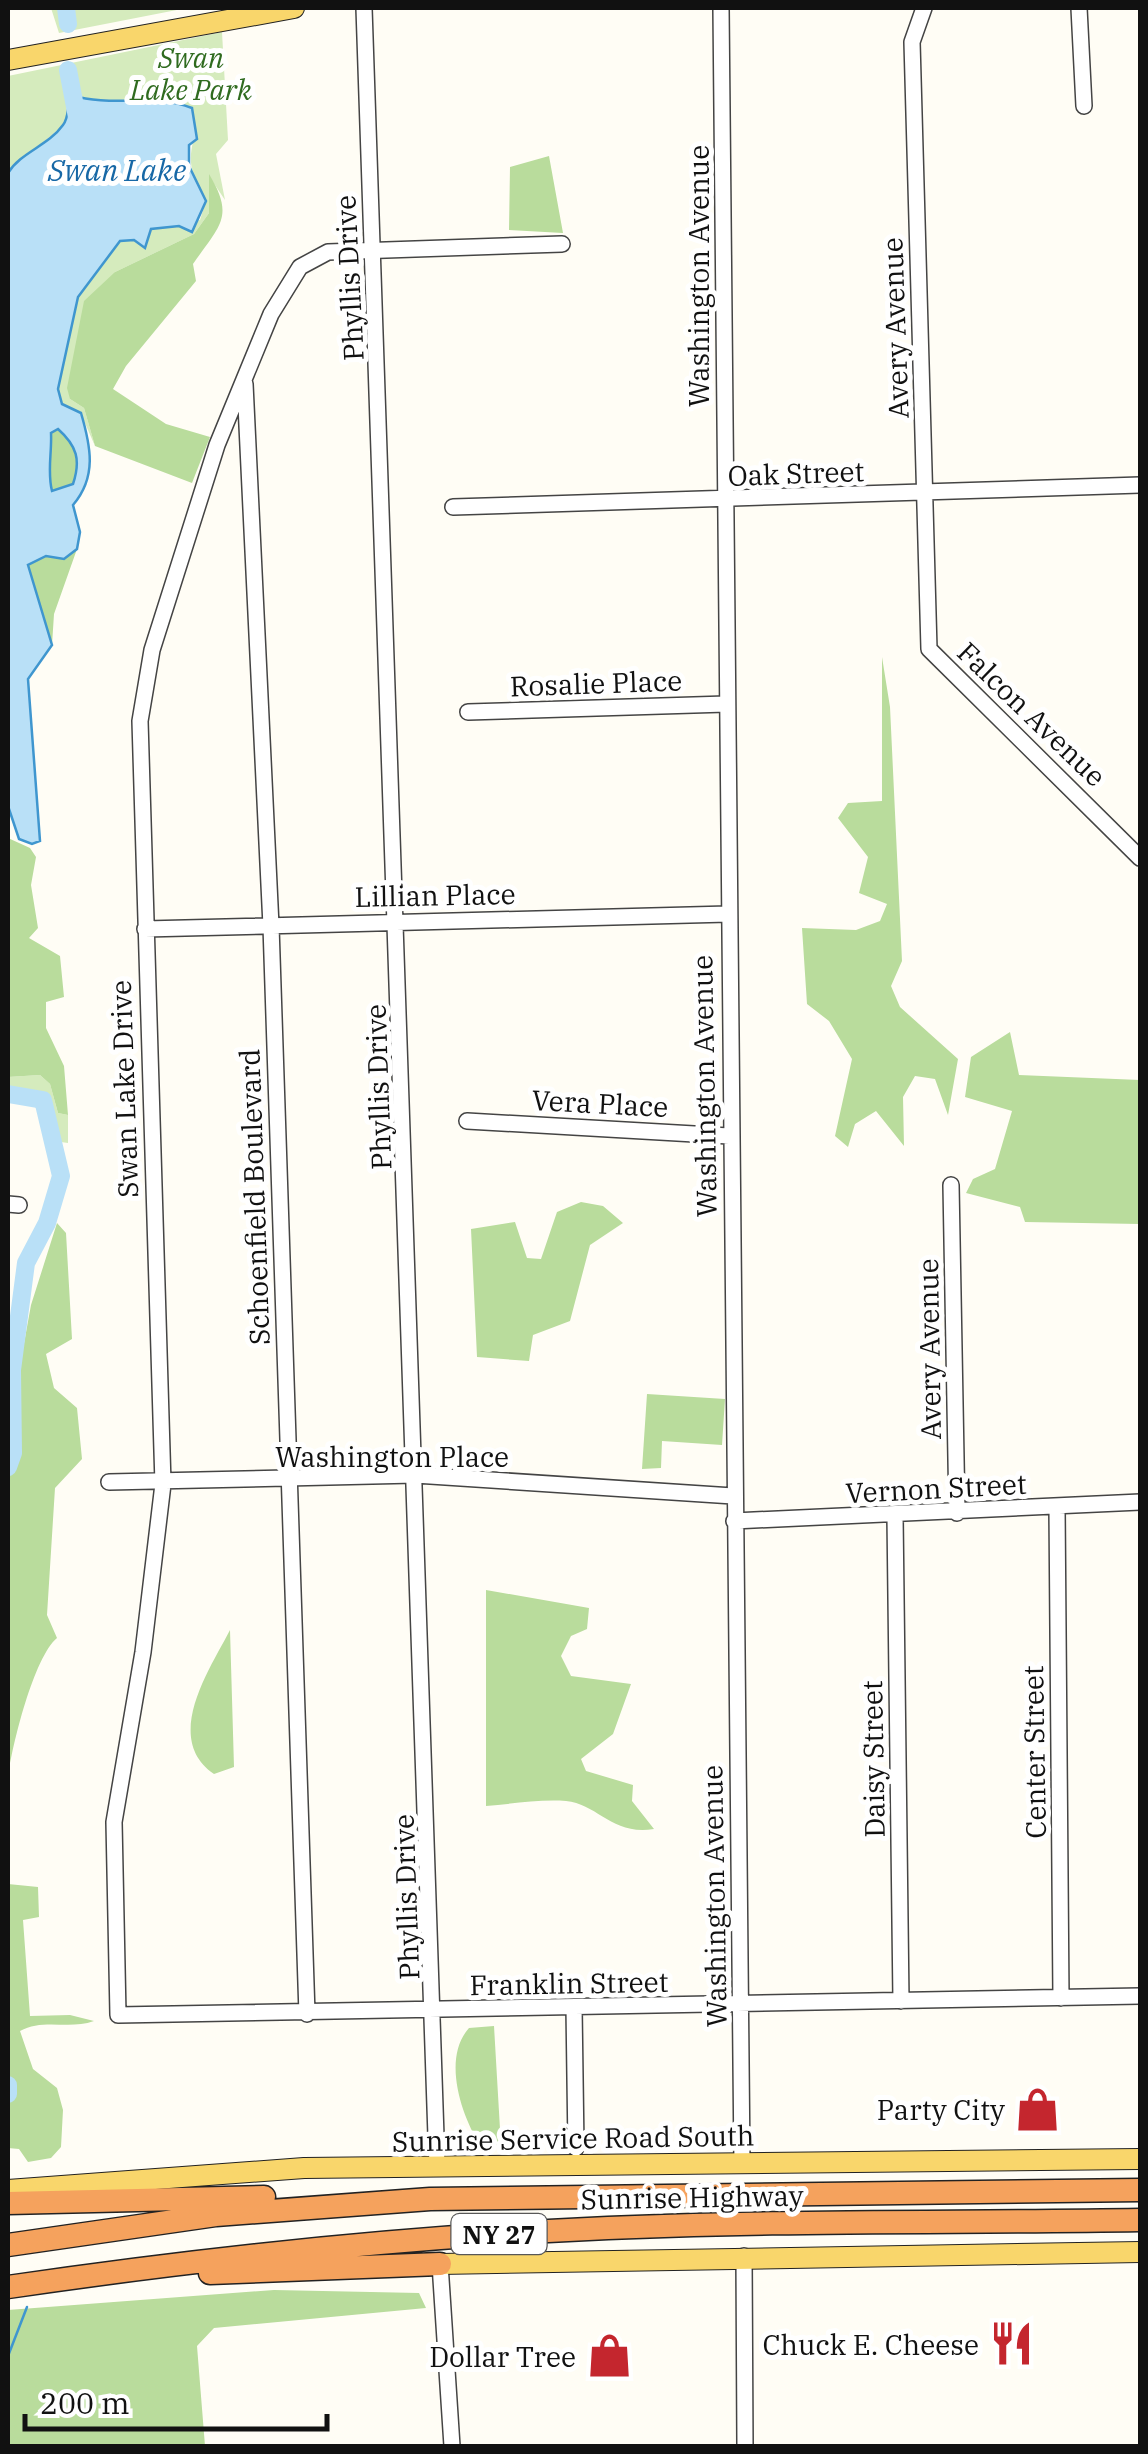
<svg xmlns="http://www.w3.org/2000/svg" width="1148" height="2454" viewBox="0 0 1148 2454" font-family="'IBM Plex Serif',serif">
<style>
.green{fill:#d5ebbd}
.forest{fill:#b9dc9c}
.water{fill:#b9e0f7;stroke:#3f96cf;stroke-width:2.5;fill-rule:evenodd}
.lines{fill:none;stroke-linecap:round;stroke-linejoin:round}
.stream{stroke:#3f96cf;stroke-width:2.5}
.river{stroke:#b9e0f7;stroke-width:18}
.minor-casing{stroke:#444;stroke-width:18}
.major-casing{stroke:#222;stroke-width:22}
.highway-casing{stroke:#222;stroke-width:25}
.minor{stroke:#fff;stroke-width:15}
.major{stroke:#f9d66b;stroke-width:20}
.highway{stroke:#f5a25d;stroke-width:22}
.labels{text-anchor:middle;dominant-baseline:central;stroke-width:10;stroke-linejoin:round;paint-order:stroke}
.shield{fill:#fff;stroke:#585858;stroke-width:2.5}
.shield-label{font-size:25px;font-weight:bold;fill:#111}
.park-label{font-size:28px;font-style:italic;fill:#2f6b1f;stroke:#fff}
.street-label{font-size:28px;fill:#111;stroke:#fff}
.poi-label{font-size:28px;fill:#111;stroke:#fff;text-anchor:end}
.water-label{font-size:30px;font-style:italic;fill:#1768a6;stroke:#fff}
</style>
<rect width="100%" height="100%" fill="#fffdf5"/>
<path class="green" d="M 51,8 L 187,8 L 59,33 Z
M 222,32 L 228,140 L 216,154 L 225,200 L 209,176 L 209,213 L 194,234 L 115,272 L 70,399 L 84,408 L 95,446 L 81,414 L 62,404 L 58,389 L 78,297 L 120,241 L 147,239 L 151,229 L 200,220 L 206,201 C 175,151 203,145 192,109 L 182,104 L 91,101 L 74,92 L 66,97 L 67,119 L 61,127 L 8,173 L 8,76 Z
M 40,1075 L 50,1084 L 58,1113 L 68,1115 L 68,1143 L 54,1141 C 46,1109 40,1105 8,1100 L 8,1077 Z"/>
<path class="forest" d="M 549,156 L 563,233 L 509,230 L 510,167 Z
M 209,174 C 235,217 220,225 193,264 L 196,281 L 126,366 L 113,389 L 166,424 L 210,437 L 192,483 L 95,446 L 84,408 L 70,399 L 67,388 L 84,301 L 115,272 L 194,234 L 209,213 Z
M 58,429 C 77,446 81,459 73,484 L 52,491 C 47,471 52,453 51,432 Z
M 77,549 L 54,614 L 52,645 L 28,565 L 46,556 L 64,559 Z
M 882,657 L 890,707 L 902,961 L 891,986 L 900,1007 L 958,1059 L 948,1115 L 935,1079 L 915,1076 L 903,1097 L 904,1146 L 876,1111 L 855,1124 L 848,1147 L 835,1136 L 852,1059 L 829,1021 L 807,1004 L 802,928 L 856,930 L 880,921 L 887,904 L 859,893 L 868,857 L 838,818 L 848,803 L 882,801 Z
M 8,838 L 30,848 L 36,857 L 31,885 L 38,928 L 29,938 L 60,956 L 64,997 L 46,1002 L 46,1028 L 64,1066 L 68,1115 L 58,1113 L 50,1084 L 40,1075 L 8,1077 Z
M 1010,1032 L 1019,1075 L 1140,1080 L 1140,1224 L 1025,1222 L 1020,1207 L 966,1193 L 973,1179 L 995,1169 L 1012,1111 L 965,1097 L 971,1057 Z
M 581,1202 L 603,1206 L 623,1223 L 590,1245 L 570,1321 L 533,1335 L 529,1361 L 477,1357 L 471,1229 L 515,1222 L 527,1258 L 541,1259 L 557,1212 Z
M 57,1223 L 66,1233 L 72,1339 L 46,1354 L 54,1388 L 77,1408 L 82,1459 L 55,1488 L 47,1615 L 57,1638 C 34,1657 12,1745 8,1777 L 8,1431 L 31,1305 Z
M 647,1394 L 725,1399 L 722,1445 L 662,1441 L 661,1468 L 642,1469 Z
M 486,1590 L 589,1608 L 587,1629 L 571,1636 L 561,1656 L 571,1676 L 631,1684 L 613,1734 L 581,1759 L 586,1771 L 633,1785 L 632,1801 L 654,1829 C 612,1836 598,1804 566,1801 C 540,1799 512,1804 486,1806 Z
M 230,1630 L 234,1767 L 214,1774 C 162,1738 210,1669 230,1630 Z
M 8,1884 L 38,1887 L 39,1917 L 23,1920 L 30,2016 L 70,2015 L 94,2021 C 69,2030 43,2018 20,2031 L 33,2069 L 57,2088 L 63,2110 L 61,2147 L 51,2158 L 28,2162 L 19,2149 L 8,2148 Z
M 494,2026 L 501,2146 L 480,2145 C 461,2115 442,2058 469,2028 Z
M 274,2290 L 419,2293 L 426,2308 L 214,2328 L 197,2346 L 205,2446 L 8,2446 L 8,2310 Z"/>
<path class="water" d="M 72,95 C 111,108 153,93 192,108 L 197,139 L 189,145 L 189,166 L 206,201 L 192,232 L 179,226 L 151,229 L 145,248 L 134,240 L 120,241 L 78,297 L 58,389 L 62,404 L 81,413 C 91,447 97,477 73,505 L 80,532 L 77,549 L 64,559 L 46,556 L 28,565 L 52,645 L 28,679 L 40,841 L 32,844 L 19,839 L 8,806 L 8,173 C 21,152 48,146 63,125 C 70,116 66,105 72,95 ZM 58,429 C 77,446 81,460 73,484 L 52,491 C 47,472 52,453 51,433 Z"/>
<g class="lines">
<path class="stream" d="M 8,2356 L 27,2307"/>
<path class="river" d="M 66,8 L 68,24
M 68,70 L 77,117
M 8,1094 L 43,1100 L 61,1176 L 47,1223 L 26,1263 L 12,1370 L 13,1453 L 8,1467
M 8,2085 L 8,2094"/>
<defs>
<path id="minor" d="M 364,8 L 437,2166
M 721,8 L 742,2164
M 924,8 L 912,42 L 929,649 L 1140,858
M 1079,8 L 1084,106
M 562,244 L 328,252 L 300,267 L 271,314 L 217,445 L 152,650 L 140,721 L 163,1484 L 143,1652 L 114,1822 L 118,2015 L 1140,1996
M 245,384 L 271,926 L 307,2014
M 453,507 L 1140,485
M 468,712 L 726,704
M 145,929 L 728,914
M 467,1121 L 729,1136
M 951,1185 L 957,1513
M 8,1204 L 19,1205
M 109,1482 L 415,1475 L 733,1496
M 1057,1507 L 1061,1998
M 895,1516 L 901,2001
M 734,1521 L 1140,1502
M 574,2007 L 576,2148
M 744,2256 L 745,2446
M 440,2264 L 452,2446"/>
<path id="major" d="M 8,60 L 294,8
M 8,2190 L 304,2168 L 1140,2159
M 440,2264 L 1140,2252"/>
<path id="highway" d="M 8,2203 L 264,2197
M 8,2245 L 216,2215 L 430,2199 L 1140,2190
M 210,2273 L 440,2264
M 8,2287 C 200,2259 393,2238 588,2229 C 772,2220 956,2223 1140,2220"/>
</defs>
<use href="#minor" class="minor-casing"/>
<use href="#major" class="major-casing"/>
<use href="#highway" class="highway-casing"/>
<use href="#minor" class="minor"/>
<use href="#major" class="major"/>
<use href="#highway" class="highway"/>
</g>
<defs>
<symbol id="shop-bare" viewBox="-9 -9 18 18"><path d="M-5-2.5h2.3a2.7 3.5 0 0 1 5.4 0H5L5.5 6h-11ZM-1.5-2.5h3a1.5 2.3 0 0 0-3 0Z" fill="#c4262e" stroke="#fff" stroke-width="2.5" paint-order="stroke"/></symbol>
<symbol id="restaurant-bare" viewBox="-9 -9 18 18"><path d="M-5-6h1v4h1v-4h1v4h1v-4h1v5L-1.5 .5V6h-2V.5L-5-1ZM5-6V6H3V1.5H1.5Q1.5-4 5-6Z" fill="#c4262e" stroke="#fff" stroke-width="2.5" paint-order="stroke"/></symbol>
</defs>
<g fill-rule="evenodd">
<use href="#shop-bare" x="1006" y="2078" width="63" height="63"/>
<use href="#restaurant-bare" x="980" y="2312" width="63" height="63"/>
<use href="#shop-bare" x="578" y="2324" width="63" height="63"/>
</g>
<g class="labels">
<rect class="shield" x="451.5" y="2214" width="95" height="40" rx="8"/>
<g class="shield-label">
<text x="499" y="2234">NY 27</text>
</g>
<g class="park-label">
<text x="191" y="57">Swan<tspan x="191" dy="32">Lake Park</tspan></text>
</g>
<g class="street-label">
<text transform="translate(698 276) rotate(-90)">Washington Avenue</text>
<text transform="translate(349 278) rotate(-93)">Phyllis Drive</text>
<text transform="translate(895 328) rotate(-92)">Avery Avenue</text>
<text transform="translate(796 473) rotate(-2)">Oak Street</text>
<text transform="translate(596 683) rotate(-2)">Rosalie Place</text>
<text transform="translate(1032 714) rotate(44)">Falcon Avenue</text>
<text transform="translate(435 895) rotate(-1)">Lillian Place</text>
<text transform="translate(704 1086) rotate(-91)">Washington Avenue</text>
<text transform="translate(378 1087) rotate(-92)">Phyllis Drive</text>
<text transform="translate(124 1089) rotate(-92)">Swan Lake Drive</text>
<text transform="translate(600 1103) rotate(3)">Vera Place</text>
<text transform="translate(254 1197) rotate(-92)">Schoenfield Boulevard</text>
<text transform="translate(929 1349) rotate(-91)">Avery Avenue</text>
<text x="392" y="1456">Washington Place</text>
<text transform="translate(936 1488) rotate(-3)">Vernon Street</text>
<text transform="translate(1034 1752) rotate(-91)">Center Street</text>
<text transform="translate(873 1759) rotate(-91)">Daisy Street</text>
<text transform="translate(714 1896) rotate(-91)">Washington Avenue</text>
<text transform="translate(406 1897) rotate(-92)">Phyllis Drive</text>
<text transform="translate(569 1983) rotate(-1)">Franklin Street</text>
<text transform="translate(573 2138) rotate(-1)">Sunrise Service Road South</text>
<text transform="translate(692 2197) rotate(-1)">Sunrise Highway</text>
</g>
<g class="poi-label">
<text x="1005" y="2109">Party City</text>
<text x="979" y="2344">Chuck E. Cheese</text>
<text x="576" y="2356">Dollar Tree</text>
</g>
<g class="water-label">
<text x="117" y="169">Swan Lake</text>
</g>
</g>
<rect width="1148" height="2454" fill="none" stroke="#111111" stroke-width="20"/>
<path d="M25 2414v15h302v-15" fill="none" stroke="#111111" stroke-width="5"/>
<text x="40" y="2414" font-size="30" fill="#111111" stroke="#ffffff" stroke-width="8" paint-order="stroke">200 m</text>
</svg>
